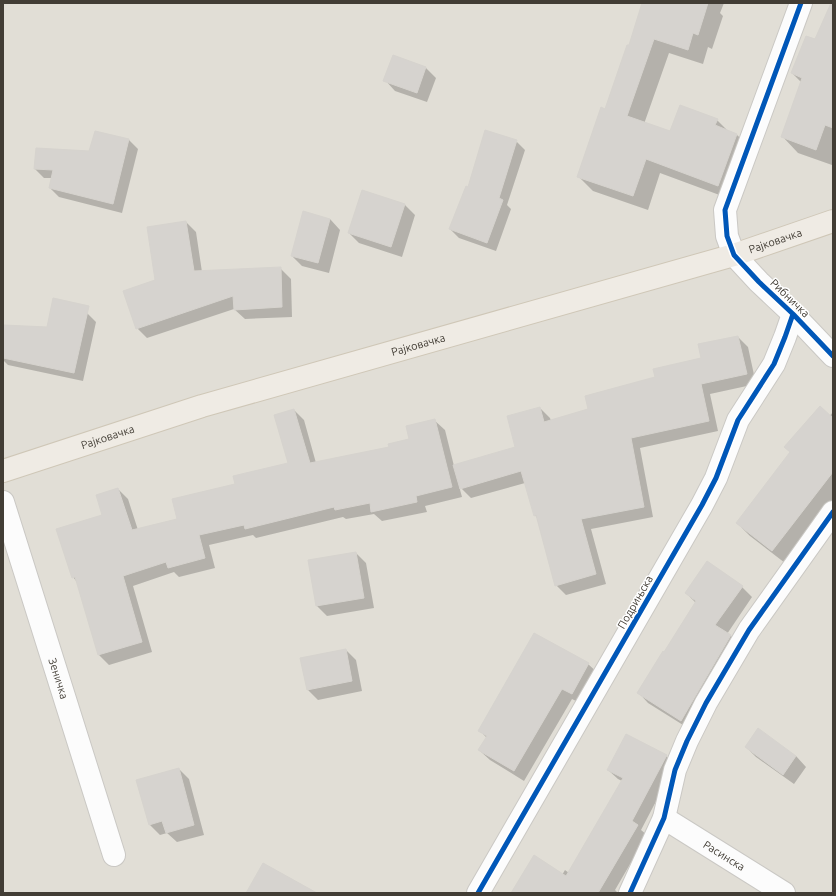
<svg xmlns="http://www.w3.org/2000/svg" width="836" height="896" viewBox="0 0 836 896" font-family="Ubuntu,sans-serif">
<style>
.residential{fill:#e1ded6}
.shadow{fill:#0003}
.building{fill:#d6d3cf;stroke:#d6d3ce}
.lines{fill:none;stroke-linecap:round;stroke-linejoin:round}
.minor-casing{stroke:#cac8c4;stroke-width:24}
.major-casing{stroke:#cfc7b7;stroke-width:24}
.minor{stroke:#fcfcfc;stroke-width:22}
.major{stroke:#efebe4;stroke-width:22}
.cycleway-casing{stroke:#fff;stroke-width:8}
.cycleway{stroke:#0057b8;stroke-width:5}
.labels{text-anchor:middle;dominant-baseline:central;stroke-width:3;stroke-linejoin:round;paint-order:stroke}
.street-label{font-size:11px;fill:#423d35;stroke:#fff}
</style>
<rect width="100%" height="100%" fill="#eeece8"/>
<path class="residential" d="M 3,3 L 53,3 L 53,4 L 55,3 L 833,3 L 833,893 L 3,893 Z"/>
<path class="shadow" d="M 643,3 L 724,3 L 720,13 L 723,16 L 712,49 L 708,47 L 703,64 L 669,53 L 644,124 L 670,132 L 717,120 L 729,132 L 737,135 L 752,149 L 733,200 L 660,173 L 648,210 L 593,191 L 579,177 L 606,110 L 630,46 Z
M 833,38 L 833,164 L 832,165 L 798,153 L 782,136 L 801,82 L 792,73 L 815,41 Z
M 394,56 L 426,68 L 436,78 L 427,102 L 395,91 L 385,80 Z
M 95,132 L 129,140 L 138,149 L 122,213 L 59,197 L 50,188 L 52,178 L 44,178 L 35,169 L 90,152 Z
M 516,141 L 525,150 L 507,205 L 511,209 L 496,251 L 459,238 L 450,229 L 468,188 Z
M 362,191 L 405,205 L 415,215 L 402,257 L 359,243 L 349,233 Z
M 330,219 L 340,230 L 329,273 L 302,266 L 292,256 Z
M 186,222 L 196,232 L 202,272 L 280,268 L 291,279 L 292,317 L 245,319 L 234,309 L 147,338 L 137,328 L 156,281 Z
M 87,313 L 96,322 L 83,381 L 8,365 L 3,360 L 3,335 L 48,328 Z
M 738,337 L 748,347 L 756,384 L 710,394 L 718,431 L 640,448 L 653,517 L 591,529 L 606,584 L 566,595 L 556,585 L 537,518 L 535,515 L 525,483 L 471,498 L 459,486 L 462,497 L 425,506 L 427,512 L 382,521 L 374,514 L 346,519 L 343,517 L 256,538 L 253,535 L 209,545 L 215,568 L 179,577 L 174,572 L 133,586 L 152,652 L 109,665 L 99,655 L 77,582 L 73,577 L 104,515 L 118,489 L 128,499 L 138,530 L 178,520 L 236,484 L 289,464 L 294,410 L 304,420 L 316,463 L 390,448 L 410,439 L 434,420 L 445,430 L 454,466 L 516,448 L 540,408 L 550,418 L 551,421 L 590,410 L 656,378 L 702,359 Z
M 833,412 L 833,501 L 785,563 L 750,536 L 737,523 Z
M 356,553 L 366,563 L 374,608 L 327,616 L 317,606 Z
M 742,587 L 752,597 L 727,634 L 731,636 L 741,646 L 691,730 L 648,703 L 638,692 L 665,653 L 696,603 L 686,593 Z
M 346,650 L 356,660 L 362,691 L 318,700 L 308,690 Z
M 588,664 L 599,674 L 582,704 L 572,699 L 524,781 L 490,760 L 479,750 L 487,738 L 479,730 Z
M 746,747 L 796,756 L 806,767 L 794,784 L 756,757 Z
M 666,756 L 675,765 L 641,830 L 647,835 L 615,890 L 618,893 L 512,893 L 562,875 L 565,870 L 569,873 L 622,781 L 618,779 L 608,770 Z
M 179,769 L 189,779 L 204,835 L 177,842 L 167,833 L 160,835 L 150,825 Z"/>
<path class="building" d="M 642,3 L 708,3 L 698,35 L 693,33 L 688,50 L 654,39 L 627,116 L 670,131 L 680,105 L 718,119 L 715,125 L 737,134 L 718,186 L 646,159 L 633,196 L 577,177 L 601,107 L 605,109 L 627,45 L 629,45 Z
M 831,3 L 833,3 L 833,128 L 825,125 L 816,150 L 781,137 L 802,78 L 791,73 L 806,36 L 815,39 Z
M 393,55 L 426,67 L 417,93 L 383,81 Z
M 485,130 L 517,140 L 499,198 L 503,200 L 487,243 L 449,229 L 466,186 L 468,187 Z
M 95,131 L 129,139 L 113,204 L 49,188 L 53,170 L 34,169 L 36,148 L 89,151 Z
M 362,190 L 405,204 L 391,247 L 348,233 Z
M 303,211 L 330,219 L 318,263 L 291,256 Z
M 186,221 L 194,271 L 281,267 L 282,307 L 234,310 L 233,296 L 136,329 L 123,291 L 155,280 L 147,227 Z
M 53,298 L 89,306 L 74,373 L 3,358 L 3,325 L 47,327 Z
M 738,336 L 747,374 L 701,384 L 709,421 L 631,438 L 644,507 L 581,519 L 596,574 L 555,586 L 536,515 L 534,516 L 521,471 L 460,489 L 453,465 L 515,447 L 507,416 L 540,407 L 544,422 L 588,409 L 585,396 L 655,377 L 653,369 L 701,358 L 698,344 Z
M 820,406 L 833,418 L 833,472 L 772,551 L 736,523 L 790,452 L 784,447 Z
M 294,409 L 310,463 L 389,447 L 388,444 L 409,439 L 406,426 L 435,419 L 452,487 L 416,496 L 417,502 L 371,512 L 370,503 L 335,510 L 334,507 L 245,529 L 244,525 L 199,535 L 205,558 L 168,568 L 166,562 L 123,576 L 142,642 L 98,655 L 75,577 L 72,578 L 56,529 L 102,515 L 96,495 L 118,488 L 132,530 L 177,519 L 172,499 L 235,484 L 233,476 L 288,463 L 274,415 Z
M 356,552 L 364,598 L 316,606 L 308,560 Z
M 707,561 L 743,586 L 715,625 L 731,635 L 692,702 L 681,721 L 637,693 L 663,651 L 664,652 L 696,601 L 685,593 Z
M 534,633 L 589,663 L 572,694 L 562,689 L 514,771 L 478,750 L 487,736 L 478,731 Z
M 346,649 L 352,681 L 307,690 L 300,658 Z
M 758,728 L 796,756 L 783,775 L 745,747 Z
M 626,734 L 667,755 L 632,821 L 638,825 L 598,893 L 511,893 L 534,855 L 566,876 L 623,778 L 607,770 Z
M 179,768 L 194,825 L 166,833 L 162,821 L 149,825 L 136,780 Z
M 263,863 L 317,893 L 246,893 Z"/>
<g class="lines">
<defs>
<g id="minor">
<path d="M 801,3 L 725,210 L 727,236 L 734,255 L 759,282 L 793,314 L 833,356"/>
<path id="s1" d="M 3,502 L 114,855"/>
<path id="s2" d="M 664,818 L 784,893"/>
<path d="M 478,893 L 702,505 L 716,478 L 738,420 L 774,364 L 785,337 L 793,314"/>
<path d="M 630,893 L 664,818 L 675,770 L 687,741 L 706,703 L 749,630 L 833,512"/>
</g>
<g id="major">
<path id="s3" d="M 3,471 L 202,406 L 734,255 L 833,221"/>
</g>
</defs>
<use href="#minor" class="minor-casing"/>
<use href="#major" class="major-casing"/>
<use href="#minor" class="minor"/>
<use href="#major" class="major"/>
<defs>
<path id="cycleway" d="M 801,3 L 725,210 L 727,236 L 734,255 L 759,282 L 793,314 L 833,356
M 478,893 L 702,505 L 716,478 L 738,420 L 774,364 L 785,337 L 793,314
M 630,893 L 664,818 L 675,770 L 687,741 L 706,703 L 749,630 L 833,512"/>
</defs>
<use href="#cycleway" class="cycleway-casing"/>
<use href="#cycleway" class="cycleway"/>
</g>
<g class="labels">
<g class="street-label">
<text stroke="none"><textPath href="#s3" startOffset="806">Рајковачка</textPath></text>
<text transform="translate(790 298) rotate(44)">Рибничка</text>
<text stroke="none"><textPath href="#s3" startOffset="434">Рајковачка</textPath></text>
<text stroke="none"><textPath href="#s3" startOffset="110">Рајковачка</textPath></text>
<text transform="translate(635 602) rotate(-60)">Подрињска</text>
<text stroke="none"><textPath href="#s1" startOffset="185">Зеничка</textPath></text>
<text stroke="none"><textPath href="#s2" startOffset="71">Расинска</textPath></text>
</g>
</g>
<rect width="836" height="896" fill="none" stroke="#423d35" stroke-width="8"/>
</svg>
